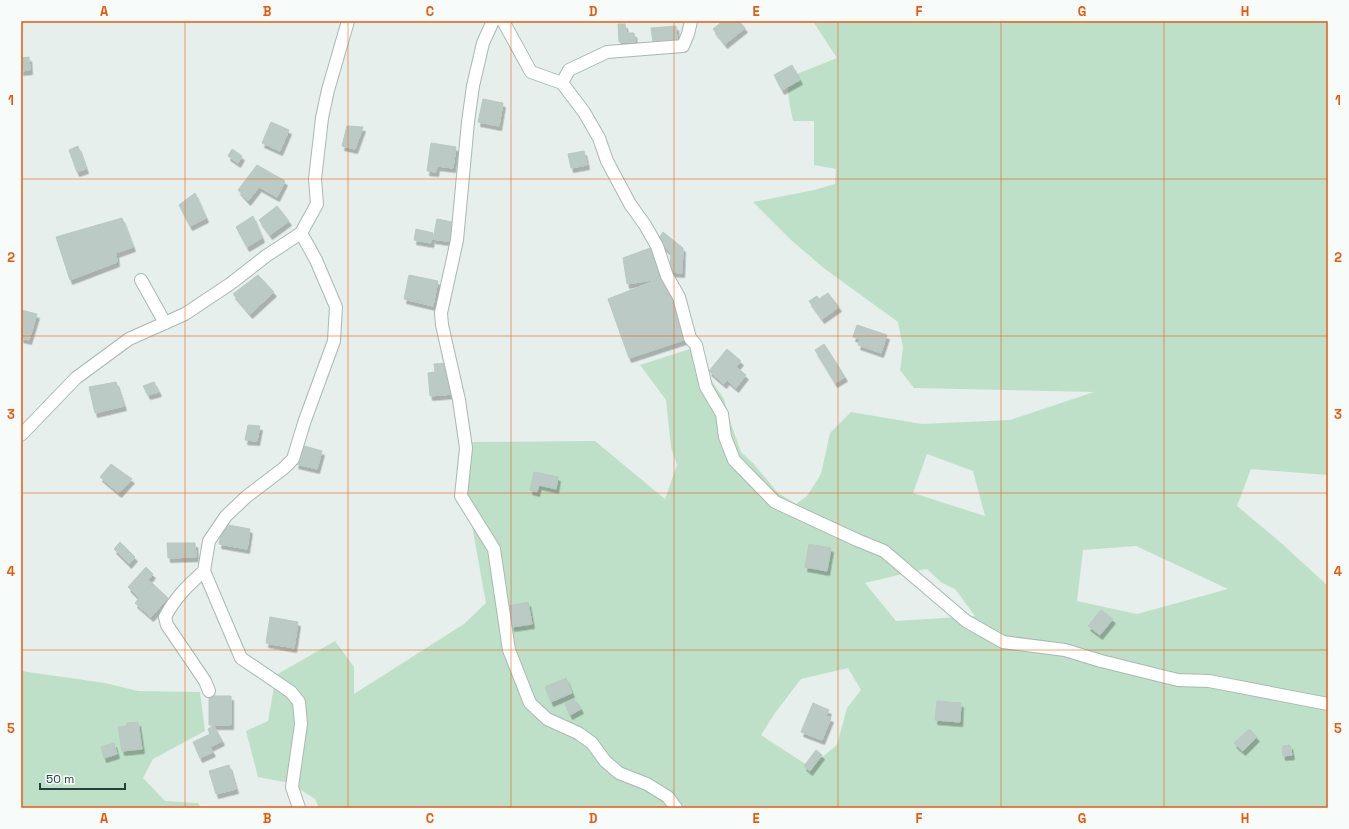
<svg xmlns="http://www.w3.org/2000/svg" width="1349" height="829" viewBox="0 0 1349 829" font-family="'Space Grotesk',sans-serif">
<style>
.green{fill:#bfe0c8;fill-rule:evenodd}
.building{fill:#bbcac4;stroke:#b8c9c2;filter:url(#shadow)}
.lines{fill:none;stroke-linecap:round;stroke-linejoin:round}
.minor-casing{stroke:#a8b8b2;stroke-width:14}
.tertiary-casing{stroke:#a8b8b2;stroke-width:14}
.minor{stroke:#fff;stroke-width:12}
.tertiary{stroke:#fff;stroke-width:12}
.grid{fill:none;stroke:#e8590c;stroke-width:1;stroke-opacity:0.55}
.neatline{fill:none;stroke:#e8590c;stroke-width:1.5}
.grid-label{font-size:13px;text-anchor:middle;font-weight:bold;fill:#e8590c}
</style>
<defs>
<filter id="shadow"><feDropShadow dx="2.5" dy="4.5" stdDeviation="0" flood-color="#0004"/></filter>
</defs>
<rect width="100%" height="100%" fill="#e6efeb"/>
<path class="green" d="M 814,21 L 1328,21 L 1328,475 L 1251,469 L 1237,506 L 1279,541 L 1328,586 L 1328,808 L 319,808 L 315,799 L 290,783 L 258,777 L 246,731 L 268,721 L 276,675 L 335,641 L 354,667 L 354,694 L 464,624 L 486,603 L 464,482 L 471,442 L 595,441 L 665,499 L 677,465 L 671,447 L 666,400 L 640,365 L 690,349 L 724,399 L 730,421 L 741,452 L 753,463 L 778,493 L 796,504 L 807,496 L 821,474 L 830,433 L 851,412 L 922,424 L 1010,420 L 1094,392 L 914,388 L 900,370 L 903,348 L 898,322 L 825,269 L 791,240 L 753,202 L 814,190 L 835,184 L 836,169 L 814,165 L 814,121 L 793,121 L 789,101 L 787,78 L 837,58 L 814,23 ZM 927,454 L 973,471 L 985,516 L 913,493 ZM 1136,546 L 1228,589 L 1137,614 L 1077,601 L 1083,550 ZM 927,569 L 942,583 L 955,589 L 975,616 L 896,621 L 865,583 L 915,571 ZM 848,668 L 861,690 L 847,708 L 837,745 L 810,767 L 761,735 L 775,713 L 801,679 Z
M 21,671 L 105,683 L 138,691 L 200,692 L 205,731 L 153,759 L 143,778 L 165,801 L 198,803 L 201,808 L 21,808 Z"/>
<path class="building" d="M 723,21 L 739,21 L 745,28 L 725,44 L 713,29 Z
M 618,24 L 625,24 L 626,33 L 634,33 L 635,42 L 619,42 Z
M 676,26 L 677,41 L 653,42 L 651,28 Z
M 29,57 L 30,70 L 21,71 L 21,58 Z
M 792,65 L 800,80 L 782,90 L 774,75 Z
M 483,99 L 503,103 L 499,126 L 478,122 Z
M 271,122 L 289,130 L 280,151 L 262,143 Z
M 347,126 L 363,127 L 355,149 L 342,146 Z
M 431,143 L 456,147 L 453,168 L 437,166 L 436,172 L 427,171 Z
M 78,146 L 86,169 L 77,172 L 69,150 Z
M 232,149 L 242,156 L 238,163 L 228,156 Z
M 584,151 L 587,165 L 571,168 L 568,154 Z
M 257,165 L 285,181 L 277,197 L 259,187 L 248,201 L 238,190 Z
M 195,193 L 206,218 L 190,226 L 179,205 Z
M 277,206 L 289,221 L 270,235 L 259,220 Z
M 253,216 L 262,238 L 247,247 L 236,227 Z
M 122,218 L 133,247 L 116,253 L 117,262 L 70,280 L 56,237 Z
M 437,219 L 457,223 L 453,242 L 433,239 Z
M 416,229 L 433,233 L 431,243 L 414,240 Z
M 663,232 L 683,248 L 682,273 L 670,272 L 671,253 L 657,241 Z
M 653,247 L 659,279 L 627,284 L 623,258 Z
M 258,275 L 274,292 L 250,314 L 233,294 Z
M 409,275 L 438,281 L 433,306 L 404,299 Z
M 667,276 L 690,338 L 629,358 L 608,299 Z
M 828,293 L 839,307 L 822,319 L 809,301 L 817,296 L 819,299 Z
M 21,310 L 37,314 L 29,340 L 21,338 Z
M 857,325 L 887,335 L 881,353 L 858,345 L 860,339 L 853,337 Z
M 824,344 L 845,377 L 835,383 L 815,350 Z
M 727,349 L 741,361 L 736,367 L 746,375 L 736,388 L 727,380 L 724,384 L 709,371 Z
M 450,363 L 453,394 L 430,396 L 428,373 L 435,372 L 434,364 Z
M 116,382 L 124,406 L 95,413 L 89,387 Z
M 154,382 L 159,392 L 148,395 L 143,386 Z
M 248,425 L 260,426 L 257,441 L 245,440 Z
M 301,445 L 322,451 L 317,469 L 296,464 Z
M 111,464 L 132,479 L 119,493 L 100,477 Z
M 534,472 L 558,477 L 556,489 L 539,485 L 537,492 L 530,490 Z
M 223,524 L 250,529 L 247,549 L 219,544 Z
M 120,542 L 135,557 L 129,564 L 114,549 Z
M 167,543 L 195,543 L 196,557 L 168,558 Z
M 809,544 L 831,548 L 827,571 L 805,567 Z
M 146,567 L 153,574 L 148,580 L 152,583 L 139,598 L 128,587 Z
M 152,583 L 168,598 L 151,617 L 135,603 Z
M 528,602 L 532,624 L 512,627 L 508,606 Z
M 1101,610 L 1113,619 L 1100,635 L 1088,626 Z
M 270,617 L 298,622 L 294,648 L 266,643 Z
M 566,678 L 572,693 L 551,702 L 545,687 Z
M 209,696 L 231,696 L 231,725 L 209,725 Z
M 574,699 L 576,703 L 577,702 L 581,709 L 570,715 L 565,704 Z
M 937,701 L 961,703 L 960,722 L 935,720 Z
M 813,703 L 829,710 L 826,716 L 831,718 L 822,740 L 801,732 Z
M 138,722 L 142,749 L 122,751 L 118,727 L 127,726 L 127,723 Z
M 214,726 L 222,741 L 210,747 L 213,752 L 200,758 L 193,742 L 210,734 L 208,729 Z
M 1249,729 L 1257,737 L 1243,751 L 1234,743 Z
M 114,743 L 117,754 L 104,758 L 101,747 Z
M 1290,745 L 1292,755 L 1283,756 L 1282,746 Z
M 816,750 L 822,755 L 810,771 L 804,766 Z
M 229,765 L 236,789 L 216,794 L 209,771 Z"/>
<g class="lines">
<defs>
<path id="minor" d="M 493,21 L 483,43 L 473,86 L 468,122 L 457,240 L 441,313 L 442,325 L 459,400 L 466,448 L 461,496 L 494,549 L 509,650 L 530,703 L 547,719 L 578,733 L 592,743 L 605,761 L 619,773 L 647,784 L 668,797 L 676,808
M 503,21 L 531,72 L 562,83 L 569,70 L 607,52 L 683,46 L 688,34 L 691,21
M 562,83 L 584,112 L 599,138 L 607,161 L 630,204 L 645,225 L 657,246 L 667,276 L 679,297 L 690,338 L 696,345 L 706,387 L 722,414 L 725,437 L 734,460 L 775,502 L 857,540 L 884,551 L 966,621 L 1003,642 L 1065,650 L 1101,661 L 1178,680 L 1209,681 L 1328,704
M 141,280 L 165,323
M 204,571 C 188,585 175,598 165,617 L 167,625 L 205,681 L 209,691
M 299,808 L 292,787 L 301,724 L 299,702 L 291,692 L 241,658 L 204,571 L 209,541 L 226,516 L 246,497 L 284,468 L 293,459 L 305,420 L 334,341 L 336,307 L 316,260 L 301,233"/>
<path id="tertiary" d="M 21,435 L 76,378 L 129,339 L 185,314 L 230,284 L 266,256 L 301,233 L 317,204 L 315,179 L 322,118 L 328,90 L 348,21"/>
</defs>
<use href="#minor" class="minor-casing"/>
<use href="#tertiary" class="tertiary-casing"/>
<use href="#minor" class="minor"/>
<use href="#tertiary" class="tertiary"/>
</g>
<path class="grid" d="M 185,21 L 185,808M 348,21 L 348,808M 511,21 L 511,808M 674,21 L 674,808M 838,21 L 838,808M 1001,21 L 1001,808M 1164,21 L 1164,808M 21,179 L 1328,179M 21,336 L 1328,336M 21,493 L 1328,493M 21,650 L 1328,650"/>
<rect width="1349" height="829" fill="none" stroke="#f7fbf9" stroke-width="44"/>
<path d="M40 783v6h85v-6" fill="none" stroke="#24423a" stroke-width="2"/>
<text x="46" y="783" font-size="12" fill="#24423a" stroke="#f7fbf9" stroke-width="3" paint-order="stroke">50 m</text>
<rect x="22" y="22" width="1305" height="785" class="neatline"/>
<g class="grid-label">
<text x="104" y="16">A</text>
<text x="267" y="16">B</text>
<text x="430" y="16">C</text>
<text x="593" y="16">D</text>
<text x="756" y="16">E</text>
<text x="919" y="16">F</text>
<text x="1082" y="16">G</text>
<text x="1245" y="16">H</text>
<text x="11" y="105">1</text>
<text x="1338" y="105">1</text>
<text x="11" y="262">2</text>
<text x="1338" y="262">2</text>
<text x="11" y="419">3</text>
<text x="1338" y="419">3</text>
<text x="11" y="576">4</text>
<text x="1338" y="576">4</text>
<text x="11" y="733">5</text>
<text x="1338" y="733">5</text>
<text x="104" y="823">A</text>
<text x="267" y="823">B</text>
<text x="430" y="823">C</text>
<text x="593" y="823">D</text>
<text x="756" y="823">E</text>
<text x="919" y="823">F</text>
<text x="1082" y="823">G</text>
<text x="1245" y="823">H</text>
</g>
</svg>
